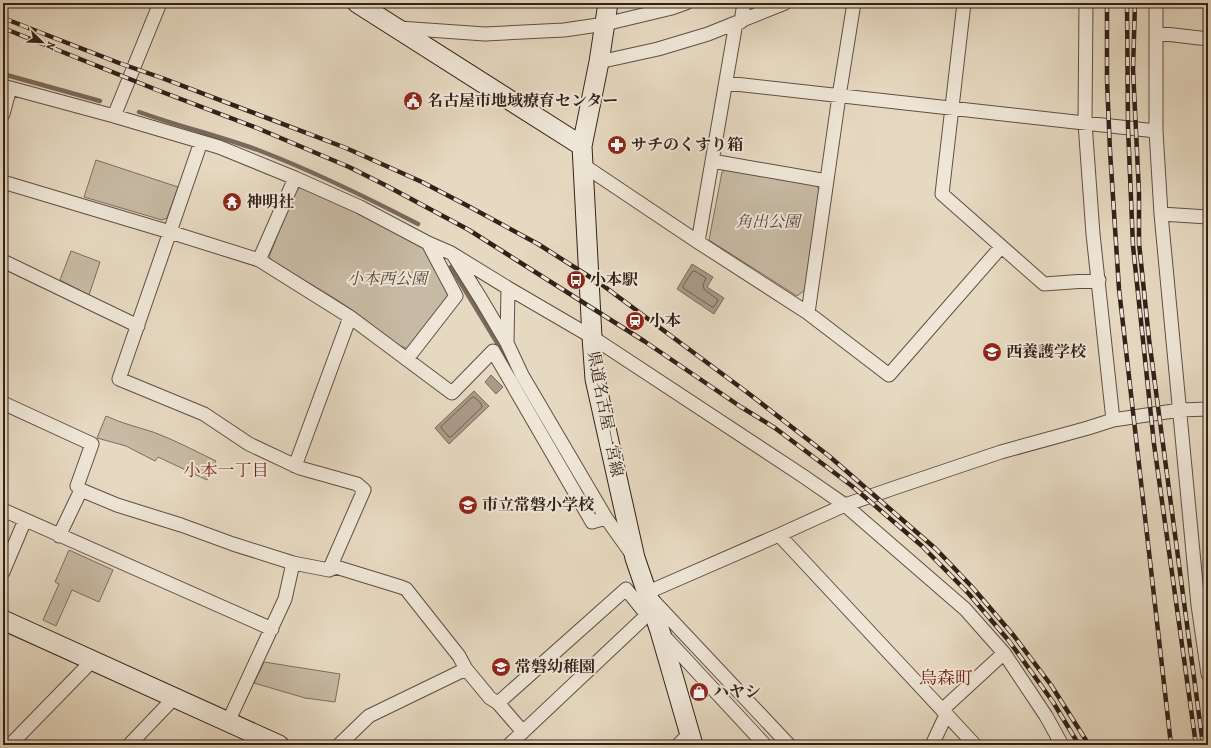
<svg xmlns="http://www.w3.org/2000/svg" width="1211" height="748" viewBox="0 0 1211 748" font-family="Alegreya,'Noto Serif JP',serif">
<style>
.green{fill:#c7baa4;stroke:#7c6e5e}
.water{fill:#a99a88;stroke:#796a5c}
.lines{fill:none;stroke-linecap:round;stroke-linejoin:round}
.shore{stroke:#6e5e50;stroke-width:1}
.stream{stroke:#796a5c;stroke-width:4.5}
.street-casing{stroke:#5f4f43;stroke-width:15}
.secondary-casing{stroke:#322119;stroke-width:21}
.street{stroke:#efe6d7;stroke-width:13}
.secondary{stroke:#efe6d7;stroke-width:19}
.rail-casing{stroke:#322119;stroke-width:4.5}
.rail{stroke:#efe6d7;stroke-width:3;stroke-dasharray:9;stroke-linecap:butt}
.labels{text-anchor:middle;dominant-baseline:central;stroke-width:4;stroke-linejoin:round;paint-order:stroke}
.poi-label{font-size:16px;font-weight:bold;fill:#322119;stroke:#efe6d7;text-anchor:start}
.park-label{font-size:16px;font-style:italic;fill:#57473c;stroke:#efe6d7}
.street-label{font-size:16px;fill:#322119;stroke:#efe6d7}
.neighbourhood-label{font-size:17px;fill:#7a1f14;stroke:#efe6d7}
.quarter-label{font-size:18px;fill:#7a1f14;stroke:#efe6d7}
</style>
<rect width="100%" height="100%" fill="#e6d9c1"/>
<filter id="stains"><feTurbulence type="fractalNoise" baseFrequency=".005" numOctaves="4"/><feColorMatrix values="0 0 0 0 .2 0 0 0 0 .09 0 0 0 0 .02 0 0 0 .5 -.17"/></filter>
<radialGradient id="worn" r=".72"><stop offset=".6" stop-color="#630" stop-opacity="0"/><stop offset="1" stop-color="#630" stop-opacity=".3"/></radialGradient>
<path class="green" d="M 96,160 L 178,187 L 167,218 L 162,220 L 84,197 Z
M 727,168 L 814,183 L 819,189 L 805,290 L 797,296 L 709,240 L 722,172 Z
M 308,186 L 423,248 L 450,297 L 408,349 C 386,342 370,322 351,309 C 326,292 300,278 274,263 L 269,257 L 296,189 Z
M 71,251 L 100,262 L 89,295 L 60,280 Z
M 106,416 C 121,423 137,427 153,432 C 175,440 195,451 216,461 L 207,480 L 158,457 L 155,461 L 126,446 L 97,438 Z
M 69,550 L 113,570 L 99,602 L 72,590 L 56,626 L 43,620 L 59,584 L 55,582 Z
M 264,662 L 340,674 L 335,702 L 305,698 L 254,683 Z"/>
<path class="water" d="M 692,264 L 713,277 L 707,287 L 724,298 L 714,314 L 677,289 Z
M 491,375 L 503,387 L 496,394 L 485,382 Z
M 474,391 L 489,406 L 449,444 L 435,428 Z"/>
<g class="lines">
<path class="shore" d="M 693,271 L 695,271 L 706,278 L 703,285 L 704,289 L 718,300 L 714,307 L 712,307 L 683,288 L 683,286 Z
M 473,397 C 477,398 482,404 482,407 L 451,437 L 449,437 L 442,429 L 441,427 Z"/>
<path class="stream" d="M 3,74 L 100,101
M 139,112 C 178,126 219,136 258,150 C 313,171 366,197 418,224
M 451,267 L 510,364
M 550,435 L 572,474"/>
<defs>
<path id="street" d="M 964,3 L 942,194 L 1044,284 L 1099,280
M 1086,3 L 1085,123 L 1093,234 L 1113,420
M 1156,3 L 1156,131 L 1161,214 L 1198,605 L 1208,616
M 741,22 L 744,3
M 399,28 L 485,34 L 564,30 L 605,24 L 672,8 L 686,3
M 1157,33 L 1208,39
M 599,62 L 658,49 L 708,34 L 785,3
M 726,83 L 1156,131
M 3,86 L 114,116 L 219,147 L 295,178 L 360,207 L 428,243 L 451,253 L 508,288 L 592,337 L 803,476 L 845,505 L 965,609 L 1004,653 L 1046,716 L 1062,745
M 3,114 L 10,88
M 114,116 L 160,3
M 201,142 L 119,379 L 204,414 L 249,444 L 300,468 L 357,484 L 364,490 L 329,570
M 712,161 L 827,181
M 583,165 L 698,242 L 808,313 L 889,375 L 1001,247
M 3,182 L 170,232 L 259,260 L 350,317
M 1161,214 L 1208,217
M 698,242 L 736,23
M 454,256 L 481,299 L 507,343 L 522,375 L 606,518 L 631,553
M 259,260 L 295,178
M 3,261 L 138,326
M 808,313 L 839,96 L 854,3
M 507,343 L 508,288
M 407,359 L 456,296 L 428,243
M 3,403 L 92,444 L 77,486 L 81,490 L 59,536
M 295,466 L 350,317 L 452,393 L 493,351 L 592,522 L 606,518
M 81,490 L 117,505 L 181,525 L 233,544 L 293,563 L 329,570 L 336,567 L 401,587 L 406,589 L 459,656 L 466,669 L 490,698 L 498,703 L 523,732
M 3,510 L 272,629
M 779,535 L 975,745
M 3,572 L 25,520
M 1198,605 L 1208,674
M 663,635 L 765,745
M 498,703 L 626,589 L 647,615
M 942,710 L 1004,653
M 228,722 L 285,599 L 293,563
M 10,745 L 93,660
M 129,745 L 175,697
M 339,745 L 369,716 L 466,669
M 509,745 L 647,615 L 653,612
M 678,745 L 690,733
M 789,745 L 646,593 L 779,535 L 845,505 L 897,487 L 1001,452 L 1088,428 L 1113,420 L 1180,410 L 1208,409
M 932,745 L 946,715"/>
<path id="secondary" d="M 357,3 L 582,146
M 608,3 L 599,62 L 582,146 L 592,337 L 595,379 L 635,558 L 660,631 L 693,745
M 3,620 L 279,745"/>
</defs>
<use href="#street" class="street-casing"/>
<use href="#secondary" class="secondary-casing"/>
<use href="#street" class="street"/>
<use href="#secondary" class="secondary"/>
<defs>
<path id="rail" d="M 1107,3 L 1107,80 L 1110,151 L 1119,289 L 1171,745
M 1127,3 L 1128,127 L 1133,246 L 1154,444 L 1196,745
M 1135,3 L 1133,69 L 1139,193 L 1139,243 L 1149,339 L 1203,745
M 3,18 L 119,63 L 162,78 L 346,148 L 422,182 L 468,206 L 538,244 L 601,284 L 748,393 L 829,456 L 936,549 L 973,588 L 1014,636 L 1051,685 L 1089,745
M 3,28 L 157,90 L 257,128 L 349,167 L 385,185 L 469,230 L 644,341 L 741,407 L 775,428 L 852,486 L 922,546 L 969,594 L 1009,641 L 1053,702 L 1079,745"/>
</defs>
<use href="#rail" class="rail-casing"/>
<use href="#rail" class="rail"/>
</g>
<defs>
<symbol id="civic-disc" viewBox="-11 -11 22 22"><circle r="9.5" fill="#8f2418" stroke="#efe6d7"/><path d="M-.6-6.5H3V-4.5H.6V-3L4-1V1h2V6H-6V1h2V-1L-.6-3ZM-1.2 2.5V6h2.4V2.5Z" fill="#fff"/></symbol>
<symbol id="pharmacy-disc" viewBox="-11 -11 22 22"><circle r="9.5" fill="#8f2418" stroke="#efe6d7"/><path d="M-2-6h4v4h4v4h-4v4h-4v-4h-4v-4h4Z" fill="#fff"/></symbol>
<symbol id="temple-disc" viewBox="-11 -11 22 22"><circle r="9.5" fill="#8f2418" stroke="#efe6d7"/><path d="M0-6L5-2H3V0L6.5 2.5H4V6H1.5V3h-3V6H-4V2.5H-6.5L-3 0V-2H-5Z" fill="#fff"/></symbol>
<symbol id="bus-disc" viewBox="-11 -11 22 22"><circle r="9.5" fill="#8f2418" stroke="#efe6d7"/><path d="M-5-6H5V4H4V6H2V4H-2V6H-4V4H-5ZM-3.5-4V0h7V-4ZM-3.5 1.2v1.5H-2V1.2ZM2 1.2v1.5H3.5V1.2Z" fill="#fff"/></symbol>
<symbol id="station-disc" viewBox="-11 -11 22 22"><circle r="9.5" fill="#8f2418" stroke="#efe6d7"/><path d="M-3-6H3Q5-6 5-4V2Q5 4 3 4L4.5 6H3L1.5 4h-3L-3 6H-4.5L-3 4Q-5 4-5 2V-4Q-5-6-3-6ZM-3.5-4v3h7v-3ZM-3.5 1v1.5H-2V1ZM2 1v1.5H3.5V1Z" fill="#fff"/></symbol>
<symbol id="school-disc" viewBox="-11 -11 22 22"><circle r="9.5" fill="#8f2418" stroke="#efe6d7"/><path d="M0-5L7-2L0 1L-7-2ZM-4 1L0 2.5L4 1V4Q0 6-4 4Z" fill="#fff"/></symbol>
<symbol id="shop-disc" viewBox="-11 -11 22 22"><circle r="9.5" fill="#8f2418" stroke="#efe6d7"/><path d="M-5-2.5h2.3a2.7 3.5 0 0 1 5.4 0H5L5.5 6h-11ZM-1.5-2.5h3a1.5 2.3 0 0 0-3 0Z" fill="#fff"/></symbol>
</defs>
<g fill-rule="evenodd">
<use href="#civic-disc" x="402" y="90" width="22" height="22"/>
<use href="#pharmacy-disc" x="606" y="134" width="22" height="22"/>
<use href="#temple-disc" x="221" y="191" width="22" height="22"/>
<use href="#bus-disc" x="565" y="269" width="22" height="22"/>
<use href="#station-disc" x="624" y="310" width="22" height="22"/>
<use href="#school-disc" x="981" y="341" width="22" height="22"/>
<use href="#school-disc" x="457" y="494" width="22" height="22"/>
<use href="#school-disc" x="490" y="656" width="22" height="22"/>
<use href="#shop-disc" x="688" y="681" width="22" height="22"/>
</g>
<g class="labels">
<g class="poi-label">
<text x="427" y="101">名古屋市地域療育センター</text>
<text x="631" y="145">サチのくすり箱</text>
<text x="246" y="202">神明社</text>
<text x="590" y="280">小本駅</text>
<text x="649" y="321">小本</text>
<text x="1006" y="352">西養護学校</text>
<text x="482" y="505">市立常磐小学校</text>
<text x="515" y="667">常磐幼稚園</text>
<text x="713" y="692">ハヤシ</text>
</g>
<g class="park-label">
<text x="768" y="222">角出公園</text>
<text x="387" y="279">小本西公園</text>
</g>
<g class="street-label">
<text transform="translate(605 414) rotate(79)">県道名古屋一宮線</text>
</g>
<g class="neighbourhood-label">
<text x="226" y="470">小本一丁目</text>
</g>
<g class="quarter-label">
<text x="946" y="678">烏森町</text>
</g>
</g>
<rect width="1211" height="748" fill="none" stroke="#e6d9c1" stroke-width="16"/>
<rect x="4" y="4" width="1203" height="740" fill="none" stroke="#322119" stroke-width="2"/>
<rect x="8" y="8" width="1195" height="732" fill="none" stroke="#322119"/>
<g transform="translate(42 42) rotate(113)" stroke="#efe6d7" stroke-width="3" paint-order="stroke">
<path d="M0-3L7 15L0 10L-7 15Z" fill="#322119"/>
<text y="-6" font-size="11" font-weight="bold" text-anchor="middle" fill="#322119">N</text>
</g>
<rect width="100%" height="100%" filter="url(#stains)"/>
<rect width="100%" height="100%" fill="url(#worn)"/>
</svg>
